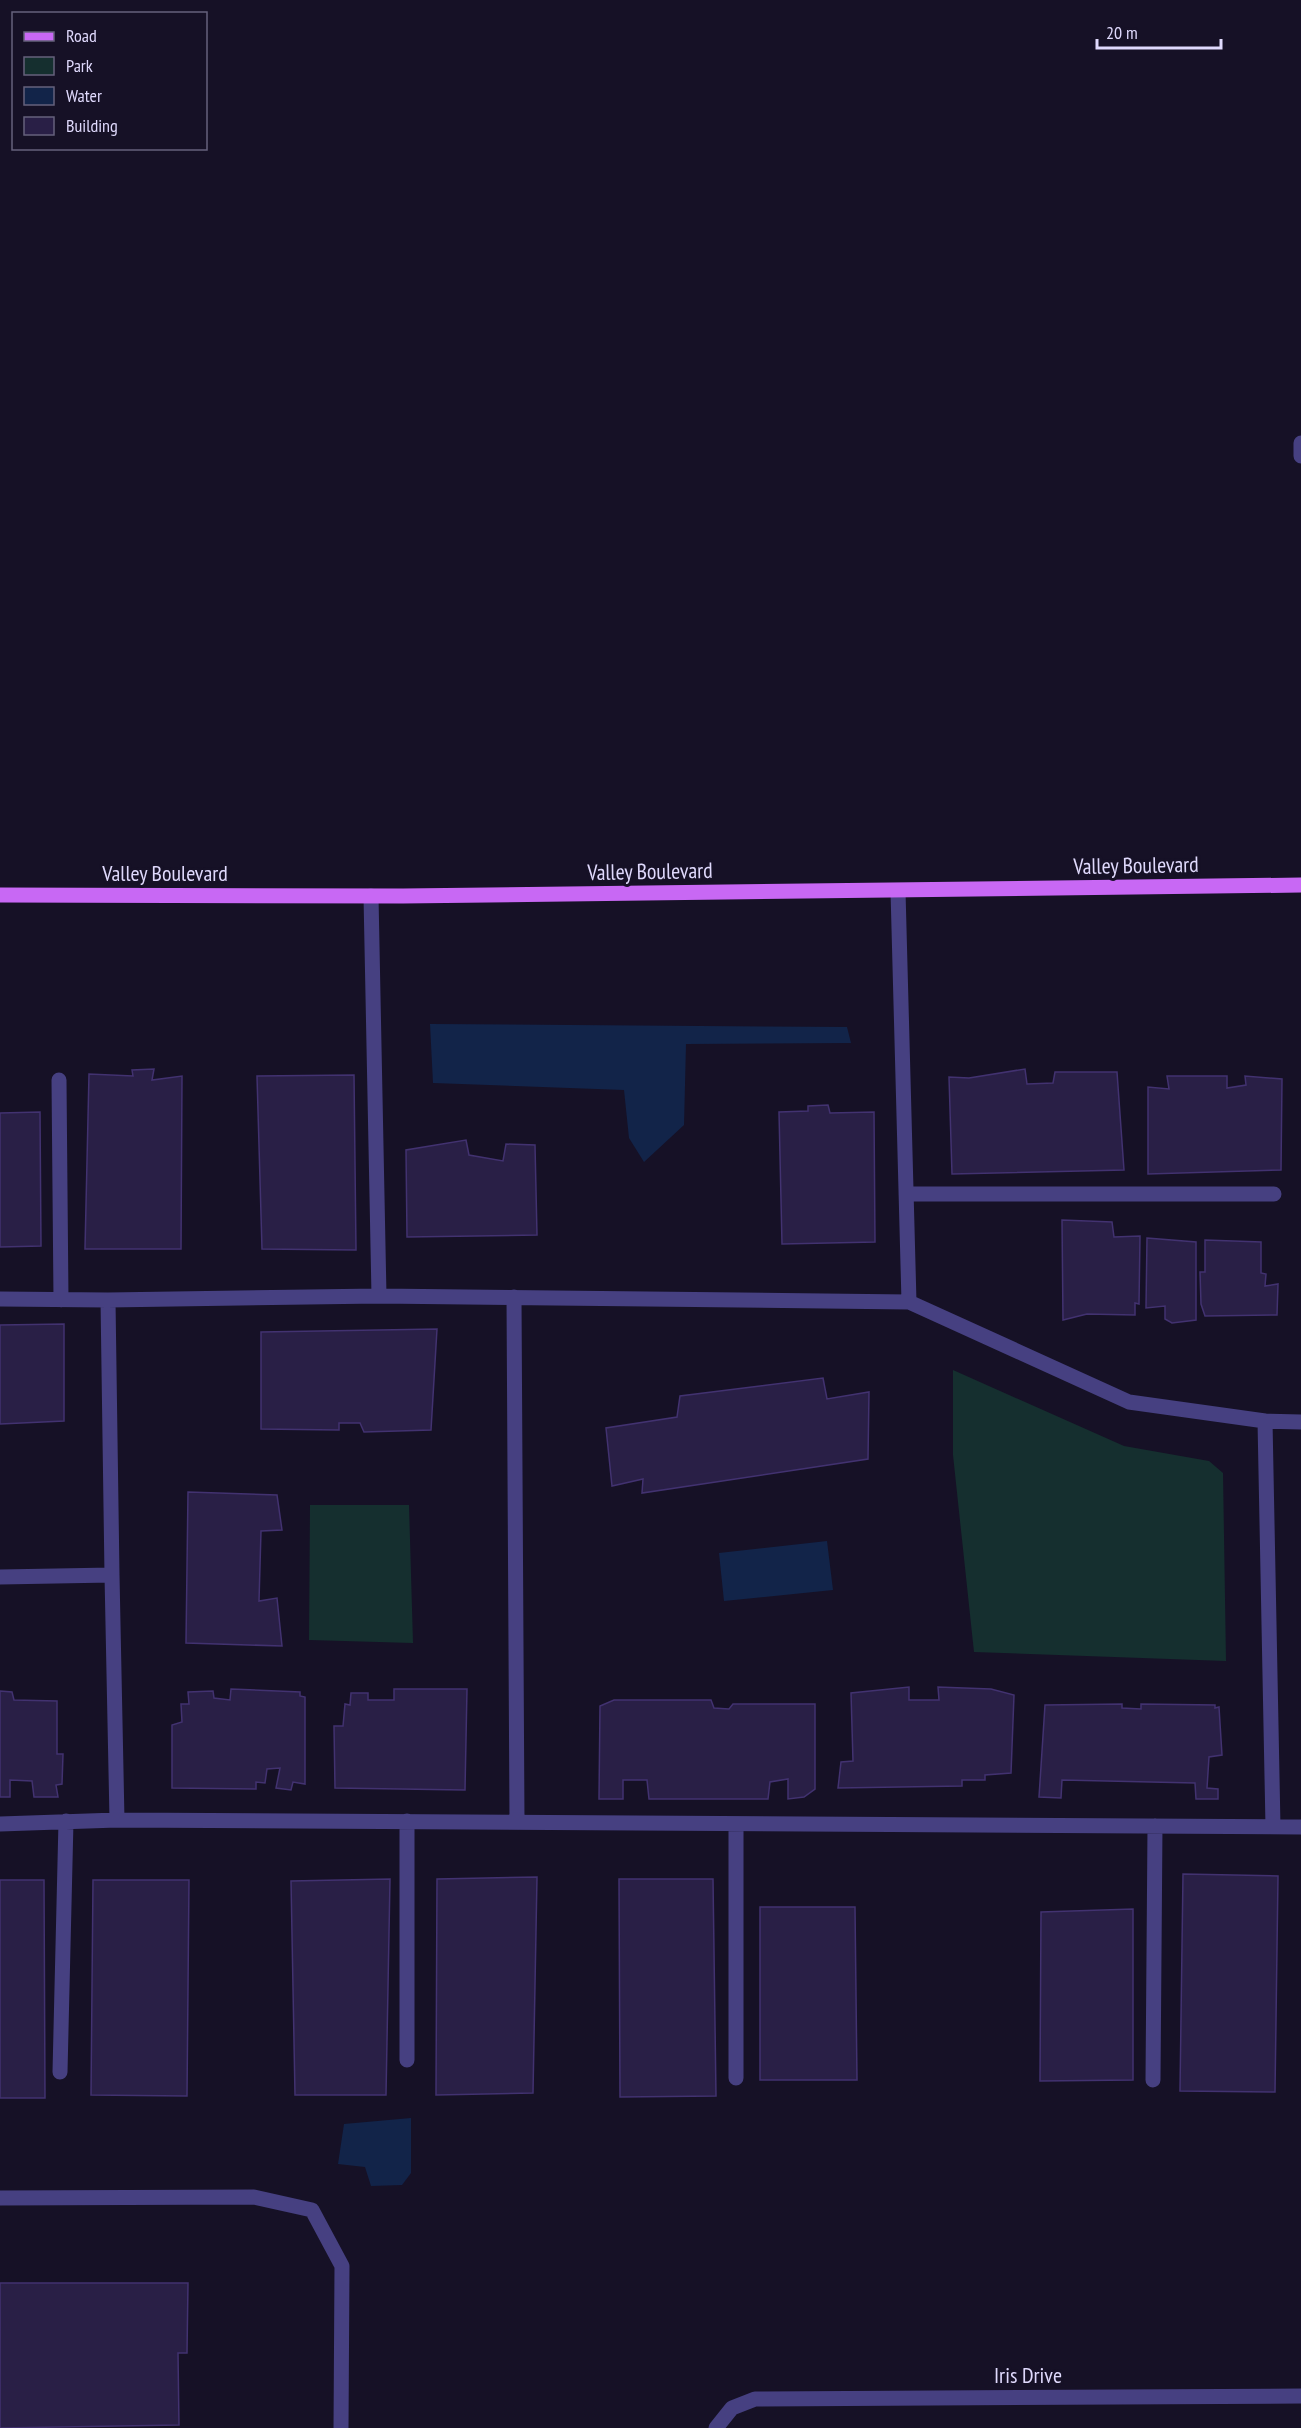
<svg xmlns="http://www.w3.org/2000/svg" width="1301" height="2428" viewBox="0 0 1301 2428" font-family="'PT Sans Narrow',sans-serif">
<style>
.green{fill:#152f2f}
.water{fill:#122449}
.building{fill:#291f46;stroke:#423270;stroke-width:1.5}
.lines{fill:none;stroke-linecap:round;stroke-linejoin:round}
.minor{stroke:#464081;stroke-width:15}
.major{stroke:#c868f4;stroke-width:15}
.labels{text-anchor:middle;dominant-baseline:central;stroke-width:6;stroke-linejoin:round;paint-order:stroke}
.street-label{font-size:22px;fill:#dfd9fc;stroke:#161126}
</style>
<rect width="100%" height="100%" fill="#161126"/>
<path class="green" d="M 953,1370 L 1124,1446 L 1209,1461 L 1223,1473 L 1226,1661 L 974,1652 L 953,1455 Z
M 310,1505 L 409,1505 L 413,1643 L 309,1640 Z"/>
<path class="water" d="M 430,1024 L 847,1027 L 851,1043 L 686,1044 L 684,1125 L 644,1162 L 629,1138 L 624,1090 L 433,1083 Z
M 827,1541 L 833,1590 L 724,1601 L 719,1553 Z
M 411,2118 L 411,2173 L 402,2185 L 371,2186 L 365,2167 L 338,2164 L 344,2124 Z"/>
<path class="building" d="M 154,1069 L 152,1080 L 182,1076 L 181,1249 L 85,1249 L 89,1074 L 133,1076 L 132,1070 Z
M 1025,1069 L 1027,1084 L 1053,1083 L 1055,1072 L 1117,1072 L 1124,1170 L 952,1174 L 949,1077 L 969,1078 Z
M 354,1075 L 356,1250 L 262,1249 L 257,1076 Z
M 1167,1076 L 1227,1076 L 1227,1088 L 1246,1085 L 1245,1076 L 1282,1079 L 1281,1170 L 1148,1174 L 1148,1087 L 1169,1089 Z
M 828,1105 L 830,1113 L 874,1112 L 875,1242 L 782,1244 L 779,1112 L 808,1111 L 808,1106 Z
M 40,1112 L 41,1246 L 0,1247 L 0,1113 Z
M 466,1140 L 469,1155 L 503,1161 L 506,1144 L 535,1145 L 537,1235 L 407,1237 L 406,1150 Z
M 1062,1220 L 1112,1222 L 1114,1237 L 1140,1236 L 1139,1304 L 1135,1303 L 1135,1315 L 1087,1314 L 1063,1320 Z
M 1147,1238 L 1196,1242 L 1196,1320 L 1172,1323 L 1165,1319 L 1165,1306 L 1146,1308 Z
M 1205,1240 L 1261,1242 L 1261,1273 L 1266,1274 L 1265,1286 L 1278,1284 L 1277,1315 L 1205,1316 L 1201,1304 L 1200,1272 L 1205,1272 Z
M 64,1324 L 64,1421 L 0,1424 L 0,1325 Z
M 437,1329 L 431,1430 L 364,1432 L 360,1423 L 339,1423 L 339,1430 L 261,1429 L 261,1332 Z
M 823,1378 L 827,1399 L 869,1392 L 868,1459 L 642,1493 L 643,1479 L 612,1486 L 606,1428 L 677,1417 L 680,1396 Z
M 188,1492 L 277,1495 L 282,1530 L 261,1531 L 259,1601 L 277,1598 L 282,1646 L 186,1643 Z
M 909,1687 L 909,1700 L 939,1700 L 938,1687 L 991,1689 L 1014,1695 L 1011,1773 L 985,1775 L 985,1780 L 962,1780 L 962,1786 L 838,1788 L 841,1762 L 853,1761 L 851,1693 Z
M 231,1689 L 300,1692 L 300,1696 L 305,1697 L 305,1784 L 293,1782 L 291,1790 L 276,1788 L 280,1768 L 267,1769 L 265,1783 L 256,1782 L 256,1789 L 172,1788 L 172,1725 L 182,1722 L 181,1704 L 189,1704 L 188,1692 L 213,1691 L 214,1698 L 230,1700 Z
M 394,1689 L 467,1689 L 465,1790 L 335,1788 L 334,1726 L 343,1726 L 345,1704 L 350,1705 L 351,1693 L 368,1693 L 368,1700 L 394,1700 Z
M 0,1691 L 12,1692 L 14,1700 L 57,1701 L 57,1754 L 63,1754 L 62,1784 L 56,1785 L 58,1797 L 34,1797 L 32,1781 L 10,1780 L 10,1797 L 0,1797 Z
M 614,1700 L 711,1700 L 714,1708 L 729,1709 L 733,1704 L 815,1704 L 815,1789 L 804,1797 L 788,1799 L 788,1779 L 770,1782 L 768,1799 L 649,1799 L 647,1780 L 623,1780 L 623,1799 L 599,1799 L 600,1706 Z
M 1122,1704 L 1122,1708 L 1141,1709 L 1141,1704 L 1215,1705 L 1215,1708 L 1219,1707 L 1222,1755 L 1209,1757 L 1207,1788 L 1218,1789 L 1218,1799 L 1196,1799 L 1195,1783 L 1062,1780 L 1061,1798 L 1039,1797 L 1045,1705 Z
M 1183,1874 L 1278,1876 L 1275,2092 L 1180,2091 Z
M 537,1877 L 533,2093 L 436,2095 L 437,1879 Z
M 390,1879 L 386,2095 L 295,2095 L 291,1881 Z
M 619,1879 L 713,1879 L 716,2096 L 620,2097 Z
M 0,1880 L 44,1880 L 45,2098 L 0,2098 Z
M 93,1880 L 189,1880 L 187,2096 L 91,2095 Z
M 760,1907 L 855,1907 L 857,2080 L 760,2080 Z
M 1133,1909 L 1133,2080 L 1040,2081 L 1041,1912 Z
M 0,2283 L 188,2283 L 187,2353 L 178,2353 L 179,2425 L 0,2428 Z"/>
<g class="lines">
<path class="minor" d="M 1301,443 L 1301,456
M 898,891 L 909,1302 L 1129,1402 L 1265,1421
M 371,896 L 379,1296 L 909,1302
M 59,1080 L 61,1300
M 906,1194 L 1274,1194
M 514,1297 L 517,1822
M 0,1299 L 108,1300
M 112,1575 L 108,1300 L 379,1296
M 0,1577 L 112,1575 L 117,1820 L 1301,1827
M 407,1821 L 407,2060
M 0,1824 L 117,1820
M 736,1824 L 736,2078
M 1273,1827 L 1265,1421 L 1301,1422
M 60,2072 L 66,1821
M 1153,2080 L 1155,1826
M 0,2198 L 254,2197 L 312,2210 L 342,2266 L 341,2428
M 716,2428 L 732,2408 L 755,2399 L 1301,2396"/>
<path class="major" d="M 0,895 L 403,896 L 1301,885"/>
</g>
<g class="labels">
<g class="street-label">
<text transform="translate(1136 865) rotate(-1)">Valley Boulevard</text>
<text transform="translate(650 871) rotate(-1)">Valley Boulevard</text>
<text x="165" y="873">Valley Boulevard</text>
<text x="1028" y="2375">Iris Drive</text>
</g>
</g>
<rect x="12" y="12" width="195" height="138" fill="#161126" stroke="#66617c" stroke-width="1.5"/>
<rect x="24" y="32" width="30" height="9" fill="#c868f4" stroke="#66617c" stroke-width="1.5"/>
<text x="66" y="42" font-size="18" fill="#dfd9fc">Road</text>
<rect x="24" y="57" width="30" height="18" fill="#152f2f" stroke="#66617c" stroke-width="1.5"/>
<text x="66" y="72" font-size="18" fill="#dfd9fc">Park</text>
<rect x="24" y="87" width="30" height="18" fill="#122449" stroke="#66617c" stroke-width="1.5"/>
<text x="66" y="102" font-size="18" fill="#dfd9fc">Water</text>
<rect x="24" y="117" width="30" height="18" fill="#291f46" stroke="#66617c" stroke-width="1.5"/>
<text x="66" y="132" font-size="18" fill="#dfd9fc">Building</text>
<path d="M1097 39v9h124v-9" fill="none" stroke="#dfd9fc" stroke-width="3"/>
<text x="1106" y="39" font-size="18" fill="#dfd9fc" stroke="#161126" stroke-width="4.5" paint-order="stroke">20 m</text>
</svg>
